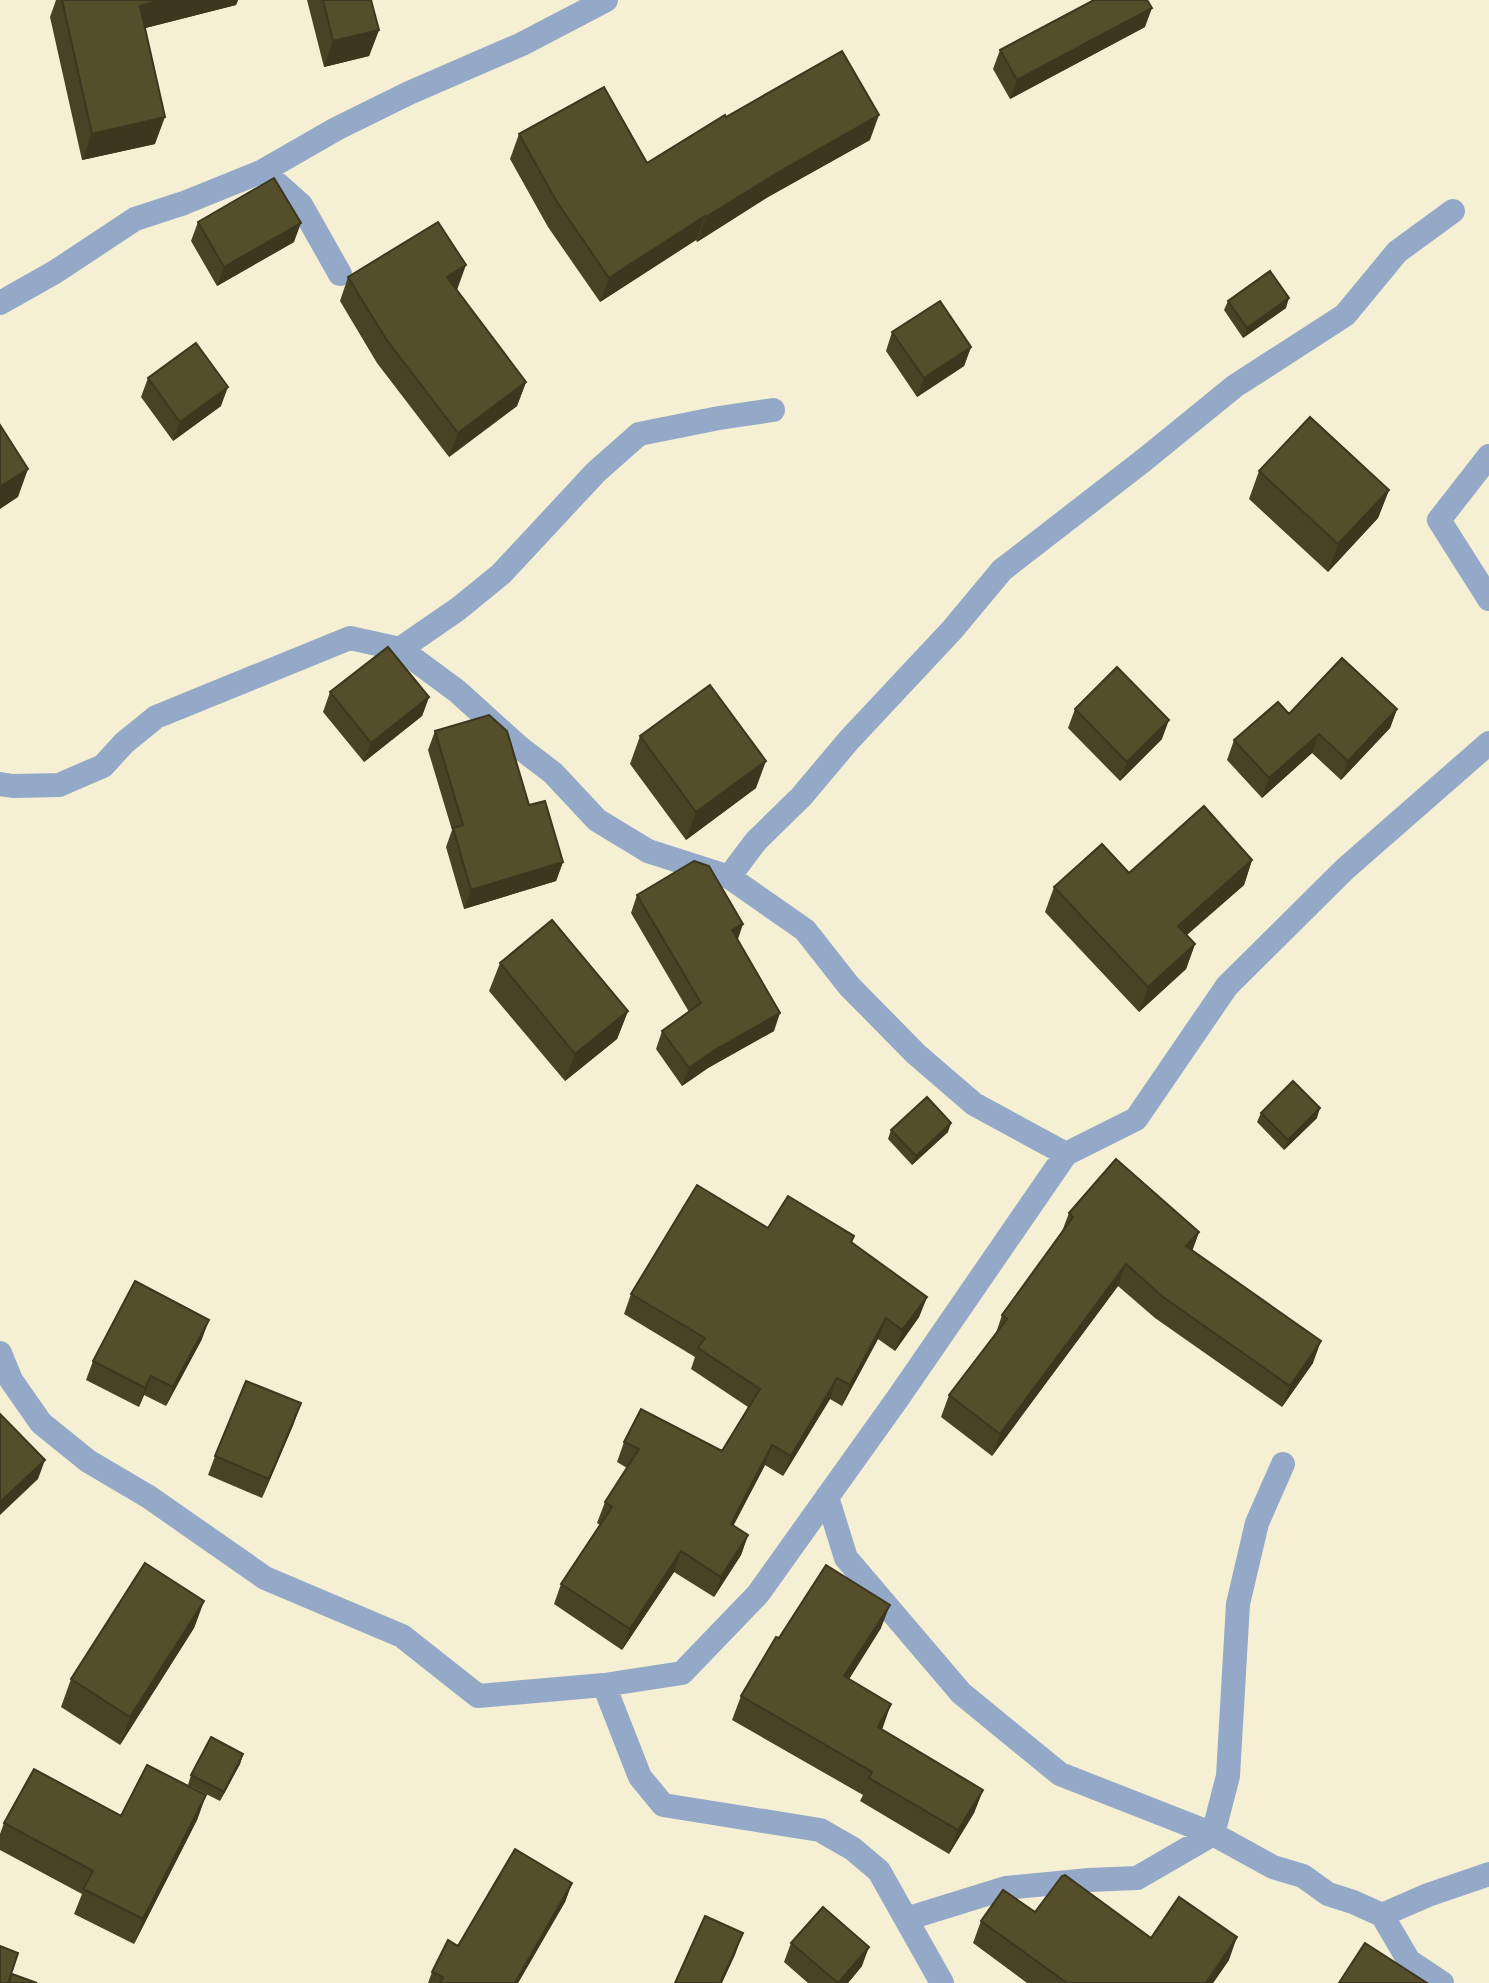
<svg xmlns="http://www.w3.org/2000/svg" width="1489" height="1983" viewBox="0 0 1489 1983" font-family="Barlow,sans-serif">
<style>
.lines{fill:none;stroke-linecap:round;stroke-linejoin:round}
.minor{stroke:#94a9c8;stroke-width:24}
.wall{fill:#494325}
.shaded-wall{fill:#3c371e}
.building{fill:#554e2b;stroke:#3c371e;stroke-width:2}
</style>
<rect width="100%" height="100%" fill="#f5f0d3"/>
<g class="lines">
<path class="minor" d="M 263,171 L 336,129 L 409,93 L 522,44 L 606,0
M 0,303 L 55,272 L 135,219 L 184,203 L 263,171 L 301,205 L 340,274
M 1489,456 L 1439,520 L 1489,599
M 400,649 L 458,609 L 501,574 L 596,472 L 639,434 L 719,418 L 773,410
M 0,784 L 13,786 L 59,785 L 103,766 L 124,743 L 156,717 L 350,638 L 400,649 L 457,691 L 519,747 L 553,773 L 597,820 L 648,851 L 729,877 L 805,930 L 849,986 L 916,1054 L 974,1104 L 1066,1154
M 729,877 L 756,841 L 801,797 L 849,740 L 952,630 L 1002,570 L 1144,460 L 1235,386 L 1345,315 L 1397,252 L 1453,211
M 0,1353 L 11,1380 L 41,1423 L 88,1461 L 149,1497 L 265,1578 L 402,1636 L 478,1696 L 604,1685 L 682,1673 L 758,1594 L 898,1398 L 1066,1154 L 1136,1119 L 1227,986 L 1345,869 L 1489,743
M 827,1497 L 846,1558 L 961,1693 L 1060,1774 L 1213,1834 L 1273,1867 L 1303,1876 L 1328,1894 L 1353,1902 L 1382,1915 L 1409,1961 L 1442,1983
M 604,1685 L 640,1777 L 663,1805 L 820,1830 L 853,1849 L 879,1871 L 942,1983
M 1382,1915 L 1428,1895 L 1489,1874
M 906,1919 L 1006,1888 L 1089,1880 L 1137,1878 L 1213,1834 L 1228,1776 L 1238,1604 L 1257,1523 L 1283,1464"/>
</g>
<path class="wall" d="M 56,0 L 238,0 L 236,5 L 145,28 L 155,144 L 82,160 L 50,17 Z
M 307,0 L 371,0 L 379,30 L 369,56 L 324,67 Z
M 1145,27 L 1010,99 L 993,69 L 1000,50 Z
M 726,117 L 870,140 L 768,197 L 697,242 L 696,240 L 600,302 L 548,227 L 510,159 L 519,134 L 647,163 Z
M 198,222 L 294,242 L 217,286 L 191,241 Z
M 348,277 L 457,290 L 456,290 L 526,382 L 517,406 L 449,457 L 377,363 L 340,301 Z
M 1228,301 L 1286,308 L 1243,338 L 1224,310 Z
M 892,332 L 971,347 L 964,366 L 917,397 L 886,351 Z
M 148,378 L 221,406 L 173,441 L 141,397 Z
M 1259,471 L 1389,490 L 1378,518 L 1328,572 L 1249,499 Z
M 330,692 L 429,697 L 422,716 L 364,762 L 323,712 Z
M 1075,709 L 1162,739 L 1120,781 L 1068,728 Z
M 1397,709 L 1390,728 L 1341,780 L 1312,753 L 1262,798 L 1227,760 L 1234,740 L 1289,714 Z
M 435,731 L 529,805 L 563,862 L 556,881 L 464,909 L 446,847 L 452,830 L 428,750 Z
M 640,736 L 756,788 L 686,840 L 630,764 Z
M 1252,860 L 1244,885 L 1187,935 L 1195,944 L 1186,969 L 1139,1012 L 1045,912 L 1054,887 L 1129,873 Z
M 637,895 L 738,939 L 774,1031 L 708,1068 L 682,1086 L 656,1049 L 662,1031 L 689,1012 L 631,913 Z
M 500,963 L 628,1011 L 617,1039 L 565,1081 L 489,991 Z
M 1261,1113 L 1317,1118 L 1284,1150 L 1257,1122 Z
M 891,1130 L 948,1132 L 912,1165 L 888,1139 Z
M 1069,1213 L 1199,1232 L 1192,1251 L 1313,1363 L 1282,1407 L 1155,1318 L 1118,1286 L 992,1456 L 941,1417 L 949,1395 L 996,1333 L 1002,1315 L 1061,1234 Z
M 768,1228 L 854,1236 L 852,1242 L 927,1297 L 919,1317 L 895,1351 L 878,1339 L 842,1406 L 830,1399 L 783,1476 L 765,1465 L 733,1525 L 748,1535 L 741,1555 L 714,1597 L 674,1572 L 622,1650 L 554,1604 L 561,1584 L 600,1525 L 597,1523 L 605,1502 L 627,1468 L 617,1462 L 624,1442 L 722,1451 L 748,1407 L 691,1369 L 695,1357 L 624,1314 L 631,1294 Z
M 202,1339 L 166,1406 L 144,1395 L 139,1407 L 86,1380 L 93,1361 Z
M 294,1423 L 262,1498 L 208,1475 L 215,1456 Z
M 204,1601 L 194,1628 L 120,1745 L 61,1707 L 71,1679 Z
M 881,1628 L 849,1679 L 883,1727 L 882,1729 L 983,1790 L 974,1813 L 949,1854 L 860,1801 L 863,1795 L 732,1720 L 741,1696 L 779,1638 Z
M 243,1754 L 240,1764 L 220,1801 L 188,1785 L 191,1775 Z
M 206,1795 L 197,1820 L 134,1944 L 74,1914 L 82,1894 L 0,1850 L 0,1834 L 4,1823 L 121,1816 Z
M 572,1883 L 565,1902 L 518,1983 L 428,1983 L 432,1972 L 458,1946 Z
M 1035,1912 L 1151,1938 L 1229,1960 L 1213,1983 L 1027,1983 L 973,1943 L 981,1921 Z
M 791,1943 L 862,1966 L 848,1983 L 808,1983 L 784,1962 Z"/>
<path class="shaded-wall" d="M 161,0 L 238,0 L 236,5 L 130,32 L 140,6 Z
M 1152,8 L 1145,27 L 1010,99 L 1017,80 Z
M 379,30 L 369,56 L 324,67 L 333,41 Z
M 879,115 L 870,140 L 768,197 L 697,242 L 706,217 L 777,173 Z
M 165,117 L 155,144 L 82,160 L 92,134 Z
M 705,216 L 696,240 L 600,302 L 609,278 Z
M 301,223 L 294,242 L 217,286 L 224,267 Z
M 466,265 L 457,290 L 438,302 L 447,277 Z
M 1289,298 L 1286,308 L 1243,338 L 1247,328 Z
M 971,347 L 964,366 L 917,397 L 924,378 Z
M 526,382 L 517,406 L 449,457 L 458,433 Z
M 228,387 L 221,406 L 173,441 L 180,422 Z
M 28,469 L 18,497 L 0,509 L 0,487 Z
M 1389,490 L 1378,518 L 1328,572 L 1338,544 Z
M 429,697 L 422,716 L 364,762 L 371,743 Z
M 1397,709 L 1390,728 L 1341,780 L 1348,761 Z
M 1169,720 L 1162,739 L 1120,781 L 1127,762 Z
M 1319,734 L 1312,753 L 1262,798 L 1269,778 Z
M 766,761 L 756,788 L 686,840 L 696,812 Z
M 1252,860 L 1244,885 L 1169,950 L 1178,926 Z
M 563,862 L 556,881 L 464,909 L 471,890 Z
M 743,924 L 737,942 L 732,930 Z
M 1195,944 L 1186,969 L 1139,1012 L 1148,987 Z
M 628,1011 L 617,1039 L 565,1081 L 575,1054 Z
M 780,1013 L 774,1031 L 708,1068 L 682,1086 L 689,1068 L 715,1050 Z
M 1320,1108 L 1317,1118 L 1284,1150 L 1288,1140 Z
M 951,1123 L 948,1132 L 912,1165 L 916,1156 Z
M 1199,1232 L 1191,1254 L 1186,1246 Z
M 1126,1264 L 1118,1286 L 992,1456 L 1000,1434 Z
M 927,1297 L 919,1317 L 895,1351 L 902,1330 Z
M 886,1318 L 878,1339 L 842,1406 L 850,1385 Z
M 209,1320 L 202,1339 L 166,1406 L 173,1387 Z
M 1321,1341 L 1313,1363 L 1282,1407 L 1290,1386 Z
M 151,1376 L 144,1395 L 139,1407 L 145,1388 Z
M 837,1378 L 830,1399 L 783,1476 L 791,1456 Z
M 301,1403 L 294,1423 L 262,1498 L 269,1479 Z
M 772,1445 L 765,1465 L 724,1544 L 731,1524 Z
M 45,1460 L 38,1479 L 0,1515 L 0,1502 Z
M 748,1535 L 741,1555 L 714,1597 L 721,1577 Z
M 681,1551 L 674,1572 L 622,1650 L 630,1629 Z
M 204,1601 L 194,1628 L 120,1745 L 130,1717 Z
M 890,1605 L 881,1628 L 836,1700 L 844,1676 Z
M 891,1704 L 883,1727 L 869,1750 L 878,1727 Z
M 243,1754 L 240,1764 L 220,1801 L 224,1792 Z
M 983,1790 L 974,1813 L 949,1854 L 958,1830 Z
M 206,1795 L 197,1820 L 134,1944 L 143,1919 Z
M 572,1883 L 565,1902 L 518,1983 L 515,1983 Z
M 743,1933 L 735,1955 L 722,1983 L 720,1983 Z
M 1237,1937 L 1229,1960 L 1213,1983 L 1206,1983 Z
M 869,1947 L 862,1966 L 848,1983 L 838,1983 Z"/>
<path class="building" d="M 62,0 L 161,0 L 140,6 L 165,117 L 92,134 Z
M 323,0 L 371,0 L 379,30 L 333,41 Z
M 1094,0 L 1147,0 L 1152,8 L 1017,80 L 1000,50 Z
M 842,51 L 879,115 L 777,173 L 706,217 L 705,216 L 609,278 L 557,202 L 519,134 L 604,87 L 647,163 L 725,115 L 726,117 Z
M 274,178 L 301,223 L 224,267 L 198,222 Z
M 438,222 L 466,265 L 447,277 L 526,382 L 458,433 L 386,339 L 348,277 Z
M 1270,271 L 1289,298 L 1247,328 L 1228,301 Z
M 940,301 L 971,347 L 924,378 L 892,332 Z
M 196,343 L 228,387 L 180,422 L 148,378 Z
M 1310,417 L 1389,490 L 1338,544 L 1259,471 Z
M 0,425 L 28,469 L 0,487 Z
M 388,647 L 429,697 L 371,743 L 330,692 Z
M 1342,658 L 1397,709 L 1348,761 L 1319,734 L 1269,778 L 1234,740 L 1278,702 L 1289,714 Z
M 1117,667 L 1169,720 L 1127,762 L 1075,709 Z
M 710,685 L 766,761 L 696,812 L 640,736 Z
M 489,715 L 507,731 L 529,805 L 545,801 L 563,862 L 471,890 L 453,828 L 463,825 L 435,731 Z
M 1204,806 L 1252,860 L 1178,926 L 1195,944 L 1148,987 L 1054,887 L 1102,844 L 1129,873 Z
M 694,861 L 709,866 L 743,924 L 732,930 L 780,1013 L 715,1050 L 689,1068 L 662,1031 L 701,1003 L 637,895 Z
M 552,920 L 628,1011 L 575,1054 L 500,963 Z
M 1293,1081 L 1320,1108 L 1288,1140 L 1261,1113 Z
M 927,1097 L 951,1123 L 916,1156 L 891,1130 Z
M 1116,1159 L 1199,1232 L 1186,1246 L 1321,1341 L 1290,1386 L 1163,1297 L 1126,1264 L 1000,1434 L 949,1395 L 1007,1319 L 1002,1315 L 1073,1217 L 1069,1213 Z
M 697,1185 L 768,1228 L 788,1196 L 854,1236 L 851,1242 L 927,1297 L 902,1330 L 886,1318 L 850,1385 L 837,1378 L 791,1456 L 772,1445 L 731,1524 L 748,1535 L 721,1577 L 681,1551 L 630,1629 L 561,1584 L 612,1507 L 605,1502 L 639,1449 L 624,1442 L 641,1409 L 722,1451 L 760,1389 L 698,1348 L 705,1338 L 631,1294 Z
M 135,1281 L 209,1320 L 173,1387 L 151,1376 L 145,1388 L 93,1361 Z
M 246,1381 L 301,1403 L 269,1479 L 215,1456 Z
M 0,1414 L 45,1460 L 0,1502 Z
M 145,1563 L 204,1601 L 130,1717 L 71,1679 Z
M 826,1565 L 890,1605 L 844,1676 L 891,1704 L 878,1727 L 983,1790 L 958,1830 L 869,1778 L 872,1772 L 741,1696 L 776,1637 L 779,1638 Z
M 211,1737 L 243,1754 L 224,1792 L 191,1775 Z
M 147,1765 L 206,1795 L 143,1919 L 83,1889 L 93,1871 L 4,1823 L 34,1769 L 121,1816 Z
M 515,1849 L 572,1883 L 515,1983 L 440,1983 L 443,1977 L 432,1972 L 448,1940 L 458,1946 Z
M 1065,1875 L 1151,1938 L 1179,1897 L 1237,1937 L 1206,1983 L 1067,1983 L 981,1921 L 1003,1890 L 1035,1912 L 1062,1876 Z
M 823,1907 L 869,1947 L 838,1983 L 791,1943 Z
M 705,1916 L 743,1933 L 720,1983 L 675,1983 Z
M 1365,1943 L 1427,1983 L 1339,1983 Z
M 0,1946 L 18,1953 L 8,1983 L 0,1983 Z
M 12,1974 L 37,1983 L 9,1983 Z"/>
</svg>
